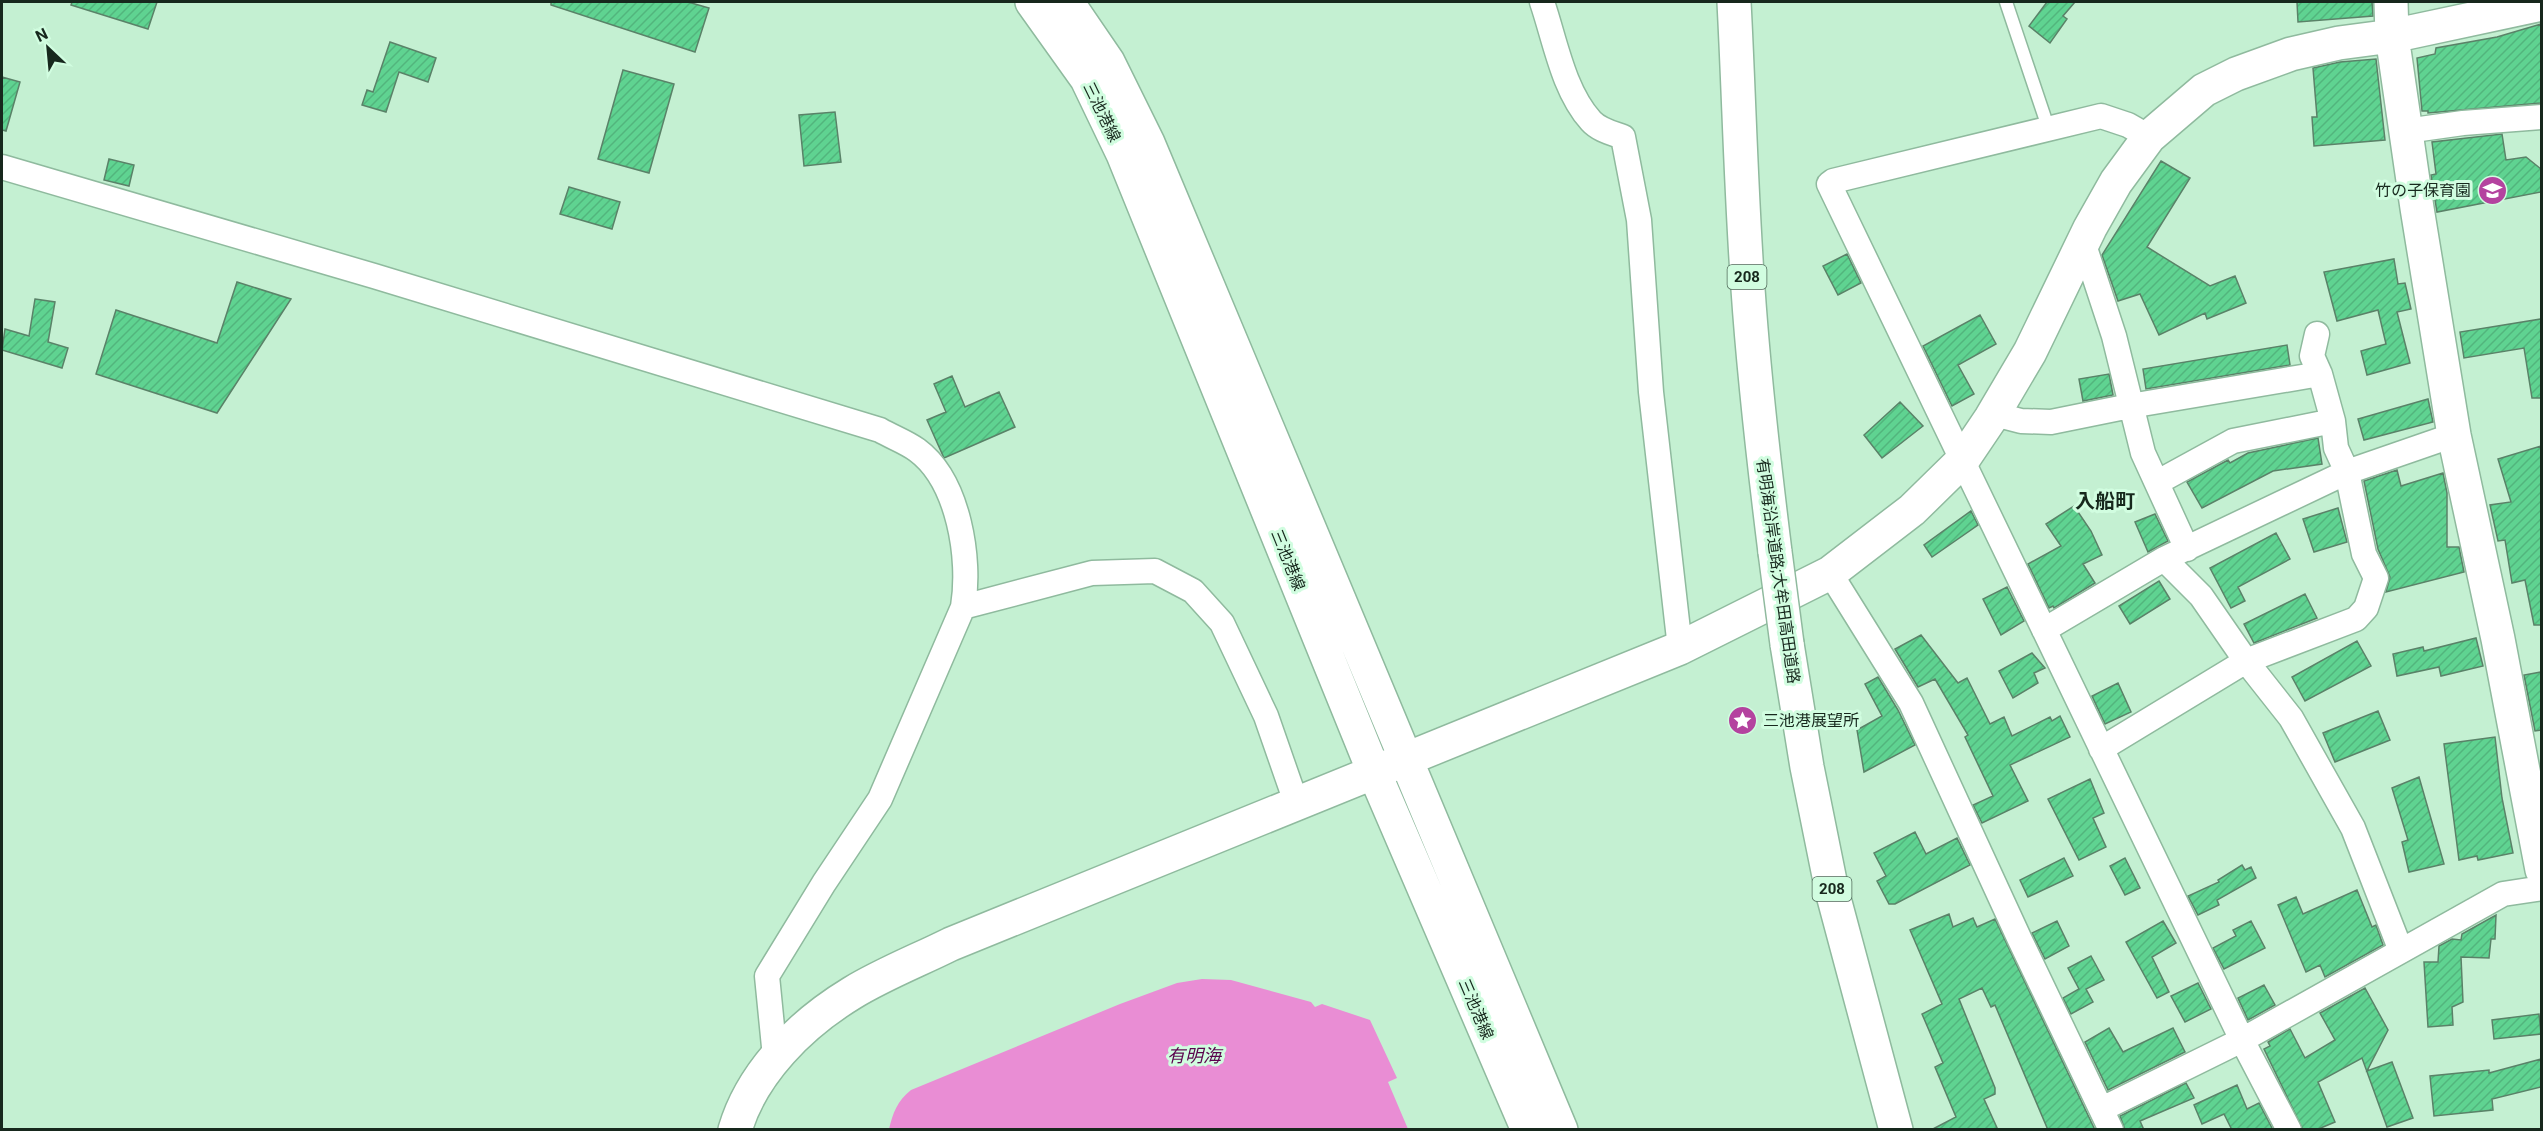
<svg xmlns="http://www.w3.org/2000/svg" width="2543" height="1131" viewBox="0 0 2543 1131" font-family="Roboto,'Noto Sans JP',sans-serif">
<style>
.water{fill:#e98dd4}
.building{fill:url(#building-hatch);stroke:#5a8268;stroke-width:1.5}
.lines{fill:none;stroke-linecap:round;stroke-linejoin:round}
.lane-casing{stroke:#8fba9e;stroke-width:15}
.street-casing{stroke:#8fba9e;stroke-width:27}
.secondary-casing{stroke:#8fba9e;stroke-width:36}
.highway-casing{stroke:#8fba9e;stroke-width:36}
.lane{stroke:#fff;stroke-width:12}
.street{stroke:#fff;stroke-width:24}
.secondary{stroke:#fff;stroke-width:33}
.highway{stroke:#fff;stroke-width:33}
.highway-bridge-casing{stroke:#8fba9e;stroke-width:36;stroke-linecap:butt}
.highway-bridge{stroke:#fff;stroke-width:33}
.labels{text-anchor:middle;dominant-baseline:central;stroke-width:6;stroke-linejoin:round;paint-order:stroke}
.shield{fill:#d1fde0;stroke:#4f6858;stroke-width:1.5}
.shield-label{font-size:15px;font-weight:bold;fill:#17281d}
.street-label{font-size:16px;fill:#17281d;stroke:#d1fde0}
.poi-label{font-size:16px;fill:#17281d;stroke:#d1fde0;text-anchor:end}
.water-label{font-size:18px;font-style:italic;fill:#5a044d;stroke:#d1fde0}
.quarter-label{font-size:20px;font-weight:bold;fill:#17281d;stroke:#d1fde0}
</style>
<defs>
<pattern id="building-hatch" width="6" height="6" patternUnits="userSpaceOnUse" patternTransform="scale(1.5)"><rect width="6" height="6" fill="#5fd391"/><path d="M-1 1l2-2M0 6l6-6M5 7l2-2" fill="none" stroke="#52b57d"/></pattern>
</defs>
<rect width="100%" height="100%" fill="#c4f0d2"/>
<path class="water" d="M 1202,979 L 1231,980 L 1311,1002 L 1315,1007 L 1322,1004 L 1370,1020 L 1397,1078 L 1388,1082 L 1408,1129 L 889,1129 C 893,1113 897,1101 911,1090 L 1120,1004 L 1177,983 Z"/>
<path class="building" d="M 72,2 L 157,2 L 148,29 L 71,5 Z
M 551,2 L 688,2 L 709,8 L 695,52 L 551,5 Z
M 2047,2 L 2075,2 L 2063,16 L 2067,19 L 2050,43 L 2029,26 Z
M 2297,2 L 2372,2 L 2373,16 L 2298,22 Z
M 2541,24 L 2541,103 L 2428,113 L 2428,111 L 2422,111 L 2417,58 L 2435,54 L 2436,48 L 2497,37 Z
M 390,42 L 436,58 L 428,82 L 399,72 L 386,112 L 362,105 L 367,90 L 373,92 Z
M 2376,59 L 2385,140 L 2314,146 L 2312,117 L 2317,117 L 2313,68 L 2340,62 Z
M 623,70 L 674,84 L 649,173 L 598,159 Z
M 2,77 L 20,82 L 6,131 L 2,130 Z
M 835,112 L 841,162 L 804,166 L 799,115 Z
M 2502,134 L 2506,160 L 2526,157 L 2541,169 L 2541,192 L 2437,212 L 2431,175 L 2436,174 L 2432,142 Z
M 109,159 L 134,165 L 129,186 L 104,180 Z
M 2161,161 L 2190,178 L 2147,247 L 2210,286 L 2235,276 L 2246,303 L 2207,319 L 2205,313 L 2159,335 L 2140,294 L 2118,301 L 2102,255 Z
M 569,187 L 620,202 L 612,229 L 560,214 Z
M 1847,254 L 1861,283 L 1838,295 L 1823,266 Z
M 2394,259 L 2398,284 L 2405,283 L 2411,309 L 2397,312 L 2410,363 L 2367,375 L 2361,351 L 2386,344 L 2378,310 L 2337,321 L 2324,272 Z
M 237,282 L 291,299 L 217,413 L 96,374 L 116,310 L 217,343 Z
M 35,299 L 55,302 L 48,342 L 68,348 L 62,368 L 2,350 L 5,329 L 29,336 Z
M 1980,315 L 1996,344 L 1958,365 L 1974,394 L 1952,406 L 1923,346 Z
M 2541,319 L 2541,398 L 2532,398 L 2524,348 L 2464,358 L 2460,332 Z
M 2287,345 L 2290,365 L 2146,389 L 2143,369 Z
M 2109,374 L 2113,395 L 2083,401 L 2079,379 Z
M 952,376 L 965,407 L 999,392 L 1015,427 L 944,458 L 927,420 L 946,412 L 934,384 Z
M 2428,399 L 2433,422 L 2364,440 L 2358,419 Z
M 1900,402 L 1923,426 L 1882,458 L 1864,435 Z
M 2318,438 L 2322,464 L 2273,471 L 2202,508 L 2187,482 L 2228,460 L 2230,463 L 2248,453 Z
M 2541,446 L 2541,625 L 2534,625 L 2525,580 L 2512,583 L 2505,540 L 2498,541 L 2490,505 L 2511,502 L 2498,459 Z
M 2397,470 L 2401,486 L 2443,473 L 2447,493 L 2447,547 L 2459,547 L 2464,572 L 2386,592 L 2390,577 L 2378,549 L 2364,481 Z
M 2074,506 L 2091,531 L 2102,555 L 2083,564 L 2095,583 L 2054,608 L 2053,606 L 2049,608 L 2028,564 L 2061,546 L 2046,524 Z
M 2338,508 L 2347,542 L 2314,552 L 2303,519 Z
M 1971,511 L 1978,525 L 1932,557 L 1924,545 Z
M 2155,514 L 2168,541 L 2148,552 L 2135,522 Z
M 2276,533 L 2290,559 L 2238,587 L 2245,601 L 2231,608 L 2210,568 Z
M 2159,581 L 2170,599 L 2130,624 L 2119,606 Z
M 2007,587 L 2024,621 L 2001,635 L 1983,599 Z
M 2305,594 L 2317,618 L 2254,643 L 2244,624 Z
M 1921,635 L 1958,683 L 1967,678 L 1990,724 L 2004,717 L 2012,736 L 2050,717 L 2052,721 L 2060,716 L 2070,737 L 2010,765 L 2028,801 L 1982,823 L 1973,805 L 1993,796 L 1965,737 L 1968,735 L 1935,679 L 1918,687 L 1895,649 Z
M 2476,638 L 2483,666 L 2441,676 L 2439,667 L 2397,676 L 2393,654 L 2423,647 L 2424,651 Z
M 2357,641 L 2371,666 L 2305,701 L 2292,677 Z
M 2032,653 L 2045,668 L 2034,673 L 2038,683 L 2013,698 L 1999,671 Z
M 2541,672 L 2541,730 L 2535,731 L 2524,675 Z
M 1878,677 L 1898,710 L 1915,745 L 1864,772 L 1857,730 L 1882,716 L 1865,684 Z
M 2118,683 L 2131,712 L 2105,724 L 2092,696 Z
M 2378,711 L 2390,740 L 2335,762 L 2323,733 Z
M 2495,737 L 2502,798 L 2513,853 L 2478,860 L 2477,856 L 2459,860 L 2444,744 Z
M 2419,777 L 2444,864 L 2409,872 L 2402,842 L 2408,840 L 2392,788 Z
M 2090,779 L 2104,813 L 2093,818 L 2106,847 L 2079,860 L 2048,799 Z
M 1915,832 L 1926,854 L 1957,838 L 1970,865 L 1895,904 L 1889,904 L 1877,881 L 1886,876 L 1874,853 Z
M 2064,858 L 2073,876 L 2028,897 L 2020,880 Z
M 2125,858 L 2140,888 L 2125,895 L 2110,866 Z
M 2242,865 L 2245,870 L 2251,867 L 2256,878 L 2217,900 L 2219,905 L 2198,915 L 2188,896 L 2219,882 L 2218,880 Z
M 2357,890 L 2372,927 L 2376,925 L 2383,945 L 2325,977 L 2320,965 L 2306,972 L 2278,905 L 2296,897 L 2303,914 Z
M 1949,914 L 1953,927 L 1973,918 L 1977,927 L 1995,919 L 2095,1130 L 2048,1130 L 1995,1005 L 1991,1007 L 1982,988 L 1959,999 L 1995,1088 L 1995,1094 L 1984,1099 L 1998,1130 L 1931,1130 L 1956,1117 L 1935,1067 L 1943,1063 L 1922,1014 L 1942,1004 L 1910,930 Z
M 2496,915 L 2495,939 L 2491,939 L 2489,958 L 2461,957 L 2463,1002 L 2452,1007 L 2453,1025 L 2428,1027 L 2424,962 L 2438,962 L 2439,946 L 2452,939 L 2461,940 L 2462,934 Z
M 2057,921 L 2069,946 L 2045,959 L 2032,933 Z
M 2163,921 L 2176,943 L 2152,957 L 2169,992 L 2157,998 L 2126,942 Z
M 2251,921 L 2265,948 L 2224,969 L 2213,948 L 2236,936 L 2233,930 Z
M 2091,956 L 2104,980 L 2086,989 L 2093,1002 L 2071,1014 L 2063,998 L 2079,989 L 2068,968 Z
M 2198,983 L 2211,1009 L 2185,1022 L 2171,996 Z
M 2264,985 L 2275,1005 L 2248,1020 L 2238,998 Z
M 2365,988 L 2388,1030 L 2367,1071 L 2392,1062 L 2413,1118 L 2387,1127 L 2362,1058 L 2318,1082 L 2335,1122 L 2316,1130 L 2303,1130 L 2264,1049 L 2270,1046 L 2268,1042 L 2290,1029 L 2305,1058 L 2335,1040 L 2320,1013 Z
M 2539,1014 L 2541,1034 L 2494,1039 L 2492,1020 Z
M 2109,1028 L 2123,1052 L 2173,1028 L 2185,1052 L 2108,1090 L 2085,1042 Z
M 2541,1059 L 2541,1087 L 2492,1099 L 2493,1110 L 2434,1116 L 2430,1076 L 2489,1070 L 2489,1073 Z
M 2186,1083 L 2194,1098 L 2140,1121 L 2144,1130 L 2125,1130 L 2120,1116 Z
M 2237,1085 L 2247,1109 L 2259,1103 L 2273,1130 L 2232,1130 L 2224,1114 L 2202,1124 L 2194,1105 Z"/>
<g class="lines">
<defs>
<path id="lane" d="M 2006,2 L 2048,127"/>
<path id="street" d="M 1542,2 C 1555,40 1563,90 1591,121 C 1599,130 1612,133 1623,137 L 1639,220 L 1651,392 L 1680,648
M 2406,131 L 2463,123 L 2542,117
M 2149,137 L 2128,125 L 2101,116 L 1833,181 L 1829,184 L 2242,1040 L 2289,1130
M 2,167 L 374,276 L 880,430 C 892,437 906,442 917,450 C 959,481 971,559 963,607 L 880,799 L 824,883 L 767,976 L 775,1057
M 2083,242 L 2114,336 L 2143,453 L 2187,549
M 1994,414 L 2021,421 L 2051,422 L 2130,406 L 2320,374
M 2158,482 L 2233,441 L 2333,421
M 2164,559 L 2201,596 L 2246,661 L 2291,718 L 2353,828 L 2401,951
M 1830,573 L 1911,703 L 2020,940 L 2111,1130
M 963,607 L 1092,573 L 1155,571 L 1193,591 L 1222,623 L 1266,716 L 1297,805
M 2044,630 L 2164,559 L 2347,472 L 2454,435
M 2101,749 L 2246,661 L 2356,619 L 2366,608 L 2376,578 L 2364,554 L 2347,472 L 2336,448 L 2333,421 L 2320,374 L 2312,356 L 2317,334
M 2102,1109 L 2242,1040 L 2503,894 L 2542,888"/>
<path id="secondary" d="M 1032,2 L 1087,79 L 1123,154 L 1374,772 L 1528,1130
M 1067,2 L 1108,62 L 1148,143 L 1561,1130
M 2391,2 L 2392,36 L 2417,208 L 2454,435 L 2498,639 L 2542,870
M 735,1130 C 752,1072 801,1024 852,993 C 883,974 919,960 951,944 L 1680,648 L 1830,573 L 1912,510 L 1962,461 L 1991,418 L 2030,352 L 2090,228 L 2116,182 L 2149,137 L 2204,90 L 2236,74 L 2291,54 L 2339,43 L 2392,36 L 2542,4"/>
<path id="highway" d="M 1734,2 C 1739,97 1741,193 1748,289 C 1754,377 1764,464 1775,552
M 1787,644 L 1807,767 L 1832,891 L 1896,1130"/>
</defs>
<use href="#lane" class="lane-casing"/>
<use href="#street" class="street-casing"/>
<use href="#secondary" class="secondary-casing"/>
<use href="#highway" class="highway-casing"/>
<use href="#lane" class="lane"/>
<use href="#street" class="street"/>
<use href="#secondary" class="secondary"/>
<use href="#highway" class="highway"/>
<defs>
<path id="highway-bridge" d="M 1775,552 L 1787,644"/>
</defs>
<use href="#highway-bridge" class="highway-bridge-casing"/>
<use href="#highway-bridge" class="highway-bridge"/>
</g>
<defs>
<symbol id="school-disc" viewBox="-11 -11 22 22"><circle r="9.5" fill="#b4439f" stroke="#d1fde0"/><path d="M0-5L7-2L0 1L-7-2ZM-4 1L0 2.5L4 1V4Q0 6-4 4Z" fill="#fff"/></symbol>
<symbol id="sight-disc" viewBox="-11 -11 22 22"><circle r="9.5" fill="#b4439f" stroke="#d1fde0"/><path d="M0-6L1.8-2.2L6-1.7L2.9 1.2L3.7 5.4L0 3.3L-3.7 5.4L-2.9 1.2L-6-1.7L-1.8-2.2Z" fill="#fff"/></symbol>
</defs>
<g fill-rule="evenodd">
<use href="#school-disc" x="2476" y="174" width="33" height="33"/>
<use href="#sight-disc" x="1726" y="704" width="33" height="33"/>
</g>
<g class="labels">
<g class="shield">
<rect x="1727.5" y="265" width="39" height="24" rx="4.5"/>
<rect x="1812.5" y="877" width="39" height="24" rx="4.5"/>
</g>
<g class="shield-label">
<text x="1747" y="277">208</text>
<text x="1832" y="889">208</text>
</g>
<g class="street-label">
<text transform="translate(1102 112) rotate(64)">三池港線</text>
<text transform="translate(1288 560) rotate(68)">三池港線</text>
<text transform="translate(1778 571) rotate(82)">有明海沿岸道路;大牟田高田道路</text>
<text transform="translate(1476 1009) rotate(67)">三池港線</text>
</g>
<g class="poi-label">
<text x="2471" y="190">竹の子保育園</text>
<text x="1763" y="720" text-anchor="start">三池港展望所</text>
</g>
<g class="water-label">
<text x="1194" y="1055">有明海</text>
</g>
<g class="quarter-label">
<text x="2105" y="501">入船町</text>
</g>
</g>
<rect width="2543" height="1131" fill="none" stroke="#17281d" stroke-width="6"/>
<g transform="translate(48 48) rotate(334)" stroke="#d1fde0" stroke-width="4.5" paint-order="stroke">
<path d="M0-4.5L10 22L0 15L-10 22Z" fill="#17281d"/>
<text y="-9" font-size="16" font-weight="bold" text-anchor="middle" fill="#17281d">N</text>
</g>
</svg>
